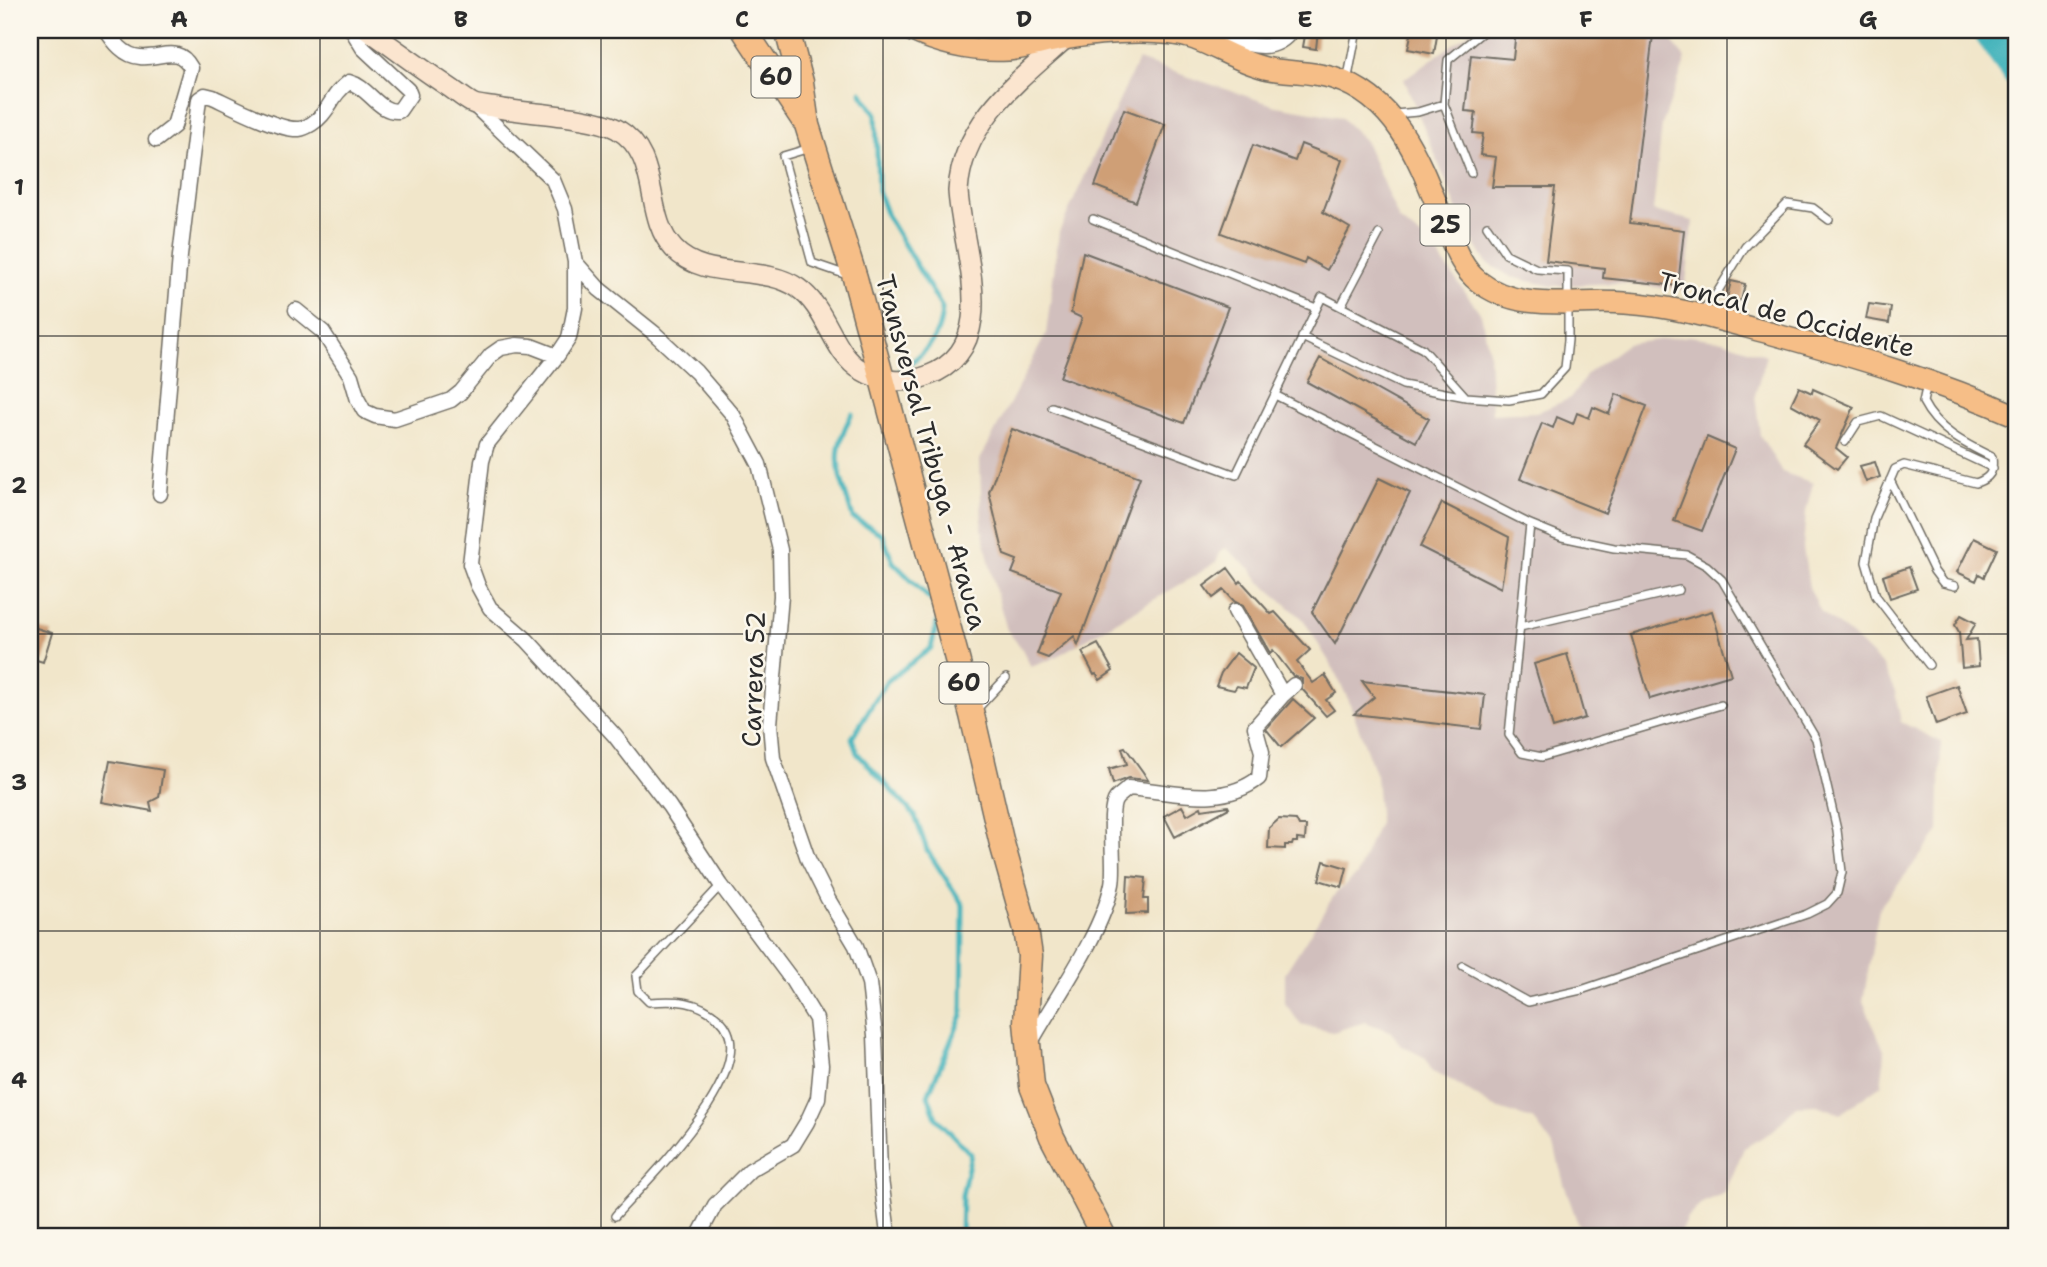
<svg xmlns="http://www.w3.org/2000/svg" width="2047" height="1267" viewBox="0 0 2047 1267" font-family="'Shantell Sans',sans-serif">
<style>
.built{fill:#f5d2c2}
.industrial{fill:#d1bfbd}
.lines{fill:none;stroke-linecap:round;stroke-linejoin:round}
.stream{stroke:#45b4bc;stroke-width:5}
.river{stroke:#45b4bc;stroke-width:30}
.building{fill:#cf9f76}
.lane-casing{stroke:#706c63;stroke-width:10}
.street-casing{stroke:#706c63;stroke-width:17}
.secondary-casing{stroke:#706c63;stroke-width:22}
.primary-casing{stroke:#706c63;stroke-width:24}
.highway-casing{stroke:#706c63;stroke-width:27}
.lane{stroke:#fff;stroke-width:7}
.street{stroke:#fff;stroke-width:14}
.secondary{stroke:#fbe5cf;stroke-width:19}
.primary{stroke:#f6be87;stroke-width:21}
.highway{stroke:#f6be87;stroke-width:24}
.grid{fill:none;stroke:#2b2b2b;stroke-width:2;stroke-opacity:0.55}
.labels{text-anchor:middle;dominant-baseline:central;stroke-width:5;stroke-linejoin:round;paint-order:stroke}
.shield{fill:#fbf7ec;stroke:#696865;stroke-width:2}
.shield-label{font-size:24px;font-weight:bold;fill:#2b2b2b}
.street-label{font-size:26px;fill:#2b2b2b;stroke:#fbf7ec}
.neatline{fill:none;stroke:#2b2b2b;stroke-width:2.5}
.grid-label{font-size:23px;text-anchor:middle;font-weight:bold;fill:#2b2b2b}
</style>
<rect width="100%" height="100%" fill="#fbf7ec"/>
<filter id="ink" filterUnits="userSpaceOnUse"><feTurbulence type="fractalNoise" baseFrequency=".0143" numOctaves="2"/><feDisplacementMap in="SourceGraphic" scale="14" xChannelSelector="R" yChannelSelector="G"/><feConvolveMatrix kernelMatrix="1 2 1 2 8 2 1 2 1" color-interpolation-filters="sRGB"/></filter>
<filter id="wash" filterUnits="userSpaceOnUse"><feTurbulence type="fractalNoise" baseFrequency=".00686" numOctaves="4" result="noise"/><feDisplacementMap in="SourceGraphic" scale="28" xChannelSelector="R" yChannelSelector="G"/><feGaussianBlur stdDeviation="1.57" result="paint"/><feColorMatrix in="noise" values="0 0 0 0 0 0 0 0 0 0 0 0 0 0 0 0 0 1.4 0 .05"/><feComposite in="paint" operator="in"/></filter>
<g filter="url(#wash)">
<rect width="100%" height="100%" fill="#f1e6ca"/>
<path class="built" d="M 1226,30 L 1264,30 L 1262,40 Z"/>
<path class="industrial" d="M 1473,30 L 1662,30 L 1686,59 L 1662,125 L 1653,211 L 1693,221 L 1685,290 L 1616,283 L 1552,286 L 1511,277 L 1486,262 L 1465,228 L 1404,79 Z
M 1138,60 L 1276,106 L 1341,117 L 1365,141 L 1399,220 L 1430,244 L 1481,314 L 1489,351 L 1492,414 L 1538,412 L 1571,398 L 1588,373 L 1627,344 L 1689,336 L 1723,341 L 1766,355 L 1755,395 L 1760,435 L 1782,472 L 1813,483 L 1806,511 L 1803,548 L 1809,587 L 1821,612 L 1851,635 L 1883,666 L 1895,692 L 1901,722 L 1941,742 L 1939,832 L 1879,908 L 1863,1001 L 1885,1053 L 1881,1085 L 1840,1114 L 1817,1105 L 1796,1106 L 1773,1131 L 1744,1148 L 1725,1193 L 1702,1203 L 1687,1218 L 1678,1237 L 1605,1237 L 1579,1227 L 1564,1184 L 1555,1149 L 1534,1120 L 1493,1107 L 1451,1080 L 1432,1072 L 1426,1058 L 1400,1045 L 1392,1032 L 1365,1022 L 1333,1032 L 1301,1025 L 1285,1003 L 1285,973 L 1335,894 L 1357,875 L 1379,822 L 1379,813 L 1376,776 L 1349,701 L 1333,668 L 1303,619 L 1259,581 L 1251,569 L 1226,548 L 1221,551 L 1216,562 L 1193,577 L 1052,659 L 1031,667 L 1022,649 L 1007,630 L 995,588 L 982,528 L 980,460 L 1046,334 L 1059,232 Z"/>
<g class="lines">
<path class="stream" d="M 861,92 L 876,114 L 878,191 L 887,216 L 942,308 C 941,342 921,356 896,374
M 852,414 C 828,458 840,473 853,518 L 882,534 L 893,562 L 931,600
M 937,623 L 931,648 L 886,682 L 852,738 L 857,753 L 915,816 L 927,850 L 963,905 L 962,1015 L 928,1095 L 936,1118 L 971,1154 L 962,1195 L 961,1237"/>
<path class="river" d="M 1987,30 L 2017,73"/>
</g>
<g id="blocks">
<path class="building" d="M 1306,30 L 1318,30 L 1316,49 L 1303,47 Z
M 1412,30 L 1438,30 L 1434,54 L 1408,49 Z
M 1516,30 L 1644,30 L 1643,34 L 1653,35 L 1630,223 L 1684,230 L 1678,286 L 1603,278 L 1604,268 L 1546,261 L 1555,187 L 1492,187 L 1496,157 L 1480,155 L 1483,134 L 1473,133 L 1476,112 L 1465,111 L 1471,55 L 1513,59 Z
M 1124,109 L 1165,124 L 1136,202 L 1095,186 Z
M 1301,144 L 1342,160 L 1323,212 L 1350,228 L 1327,270 L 1306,258 L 1304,264 L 1221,233 L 1253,145 L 1295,161 Z
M 1083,252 L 1228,307 L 1184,423 L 1060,377 L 1082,318 L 1071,313 Z
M 1731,281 L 1745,284 L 1741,301 L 1727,298 Z
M 1869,304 L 1891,307 L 1889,323 L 1866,319 Z
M 1320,358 L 1429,419 L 1416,442 L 1307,382 Z
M 1799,387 L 1812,393 L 1813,389 L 1854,407 L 1836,448 L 1847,457 L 1837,469 L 1803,444 L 1820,420 L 1791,404 Z
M 1616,394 L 1647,406 L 1605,513 L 1520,479 L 1542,423 L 1553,428 L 1557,417 L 1573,424 L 1577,413 L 1589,418 L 1593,407 L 1609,414 Z
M 1012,429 L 1140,477 L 1078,645 L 1074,636 L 1048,658 L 1037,654 L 1061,591 L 1012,573 L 1017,560 L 1004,555 L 989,492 Z
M 1707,437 L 1735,449 L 1702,531 L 1674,521 Z
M 1875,462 L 1880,477 L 1866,482 L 1860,466 Z
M 1379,478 L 1410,493 L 1335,644 L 1312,612 Z
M 1442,503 L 1509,537 L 1501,588 L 1420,547 Z
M 1974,538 L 1997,549 L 1984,577 L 1979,574 L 1976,581 L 1957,572 Z
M 1909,567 L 1917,589 L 1890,598 L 1883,576 Z
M 1228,568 L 1239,583 L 1241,581 L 1271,614 L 1275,612 L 1310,650 L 1297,662 L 1313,683 L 1325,675 L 1336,693 L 1326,700 L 1334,710 L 1326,716 L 1302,689 L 1302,679 L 1293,676 L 1273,650 L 1270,653 L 1243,606 L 1234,601 L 1224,590 L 1213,598 L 1204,586 Z
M 1712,611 L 1731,675 L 1650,699 L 1631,635 Z
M 1961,615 L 1976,623 L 1966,640 L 1977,639 L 1979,666 L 1962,668 L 1959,632 L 1955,625 Z
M 30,626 L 52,633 L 43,662 L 30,658 Z
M 1098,644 L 1113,671 L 1100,680 L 1096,674 L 1094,675 L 1082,652 Z
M 1236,653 L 1254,668 L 1246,688 L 1237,686 L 1234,690 L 1216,686 L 1221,673 Z
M 1567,654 L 1585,718 L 1553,728 L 1534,664 Z
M 1362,681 L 1485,695 L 1481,729 L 1354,714 L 1374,697 Z
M 1957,685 L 1967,714 L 1936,725 L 1926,696 Z
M 1293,699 L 1314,718 L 1281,747 L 1266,729 Z
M 1125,747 L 1143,772 L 1148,780 L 1128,778 L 1113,784 L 1109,769 L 1127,764 L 1122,748 Z
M 110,761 L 163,770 L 159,797 L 150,802 L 152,811 L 102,802 Z
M 1182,806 L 1187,815 L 1201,807 L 1202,810 L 1228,806 L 1229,808 L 1175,837 L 1164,816 Z
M 1279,819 L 1296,820 L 1299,826 L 1306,826 L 1305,840 L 1297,839 L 1297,842 L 1293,842 L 1292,845 L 1285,845 L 1285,849 L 1268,848 L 1269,828 Z
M 1324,861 L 1347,868 L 1342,887 L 1319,880 Z
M 1128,876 L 1146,878 L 1144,899 L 1148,899 L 1148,913 L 1126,914 Z"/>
</g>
</g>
<g filter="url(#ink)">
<use href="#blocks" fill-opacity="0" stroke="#706c63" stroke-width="2"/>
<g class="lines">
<defs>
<path id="lane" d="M 1347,82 L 1357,30
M 1444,104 L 1471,173
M 1394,114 L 1418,112 L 1444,104 L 1448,60 L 1485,30
M 810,148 L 783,156 L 812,263 L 847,275
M 1093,219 L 1316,308
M 1341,306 L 1379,234
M 1701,312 L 1715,296 L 1745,247 L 1787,204 L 1813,208 L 1829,220
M 1302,337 L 1403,385 L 1466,397 L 1509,400 L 1541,394 L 1565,368 L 1568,340 L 1568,271 L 1537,269 L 1506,254 L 1487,226
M 1927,384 L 1923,402 C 1937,430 1965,444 1992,457 C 1994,472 1990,478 1976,483 L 1904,465 L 1895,469 L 1874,518 L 1866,562 L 1876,596 L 1929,665
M 1275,395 L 1530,524 L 1562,537 L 1614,548 L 1687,555 L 1707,566 L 1722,580 L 1816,739 L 1837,830 L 1842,872 L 1837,893 L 1827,904 L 1807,914 L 1581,990 L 1528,1002 L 1463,966
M 1052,407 L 1236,475 L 1322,297 L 1423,349 L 1466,397
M 1845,442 L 1858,422 L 1881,416 L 1993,468
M 1890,480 L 1934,571 L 1943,583 L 1955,586
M 1530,524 L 1509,735 L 1522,753 L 1542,757 L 1721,705
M 1520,627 L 1679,590
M 977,709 L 1006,678
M 615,1216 C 645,1182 769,1064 719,1019 C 697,1000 677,1000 649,1002 L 638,991 L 636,976 L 721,885"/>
<path id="street" d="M 106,30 C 114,42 124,56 140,57 C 161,59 178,44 191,68 L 174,126 L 156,140
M 1190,33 C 1225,30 1267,66 1292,30
M 474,105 L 553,180 L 565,209 L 575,262 L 575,308 L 569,338 L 557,356 L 487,444 L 482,461 L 470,564 L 478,586 L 490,608 L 527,640 L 615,736 L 669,806 L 721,885 L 792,980 L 816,1019 L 821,1065 L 818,1098 L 807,1122 L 793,1145 L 750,1170 L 715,1205 L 698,1237
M 575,262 L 599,289 L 654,333 L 696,372 L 733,415 L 759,464 L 780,550 L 781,596 L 770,724 L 773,758 L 808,859 L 828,899 L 856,946 L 869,983 L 875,1035 L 880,1171 L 887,1226 L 891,1237
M 296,310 L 323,332 L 351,376 L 358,400 L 364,411 L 375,416 L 395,419 L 451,400 L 461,392 L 491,355 L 501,348 L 517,345 L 531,346 L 557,356
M 160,494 L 180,256 L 199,99 L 205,95 L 213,97 C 232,106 280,131 299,129 C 307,128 317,121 322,115 C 333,102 333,94 349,82 C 369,87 378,113 399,111 L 410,95 L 408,90 L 363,48 L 352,30
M 1283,695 L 1294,685
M 1031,1042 C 1056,997 1102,934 1112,884 C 1116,864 1107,810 1116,799 C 1119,795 1125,792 1128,788 C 1172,791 1221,808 1259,778 L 1262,752 L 1255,727 L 1283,695 L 1235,611"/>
<path id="secondary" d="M 368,30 C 394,48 419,67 446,85 C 454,90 463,98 472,103 C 478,106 486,106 492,107 C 525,114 592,115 617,129 C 663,156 642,215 674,249 C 705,282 762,263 798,288 C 828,309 832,353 861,370 C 880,382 906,384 927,376 C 1005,347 961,249 958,191 C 962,123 1018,81 1065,39"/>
<path id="primary" d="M 910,30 C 940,44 975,52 1008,50 C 1026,48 1045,42 1064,39 C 1089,34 1113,32 1139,32 C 1157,32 1178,33 1195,39 C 1219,48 1240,62 1265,68 C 1287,73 1311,71 1333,78 C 1401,99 1422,169 1446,228 C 1454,246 1462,269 1478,281 C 1519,314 1577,299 1625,303 C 1676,306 1724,321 1773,334 C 1856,357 1937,381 2017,416"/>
<path id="highway" d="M 744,30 L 803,119
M 787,30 L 801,82 L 807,125 L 855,278 L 972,715 L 1001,840 L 1026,929 L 1030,956 L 1026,1022 L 1032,1086 L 1052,1137 L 1104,1237"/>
</defs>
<use href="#lane" class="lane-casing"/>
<use href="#street" class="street-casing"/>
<use href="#secondary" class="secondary-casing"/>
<use href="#primary" class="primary-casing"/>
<use href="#highway" class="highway-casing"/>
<use href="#lane" class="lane"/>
<use href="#street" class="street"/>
<use href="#secondary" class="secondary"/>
<use href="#primary" class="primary"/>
<use href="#highway" class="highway"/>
</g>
</g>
<path class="grid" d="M 320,30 L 320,1237M 601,30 L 601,1237M 883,30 L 883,1237M 1164,30 L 1164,1237M 1446,30 L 1446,1237M 1727,30 L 1727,1237M 30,336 L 2017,336M 30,634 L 2017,634M 30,931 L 2017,931"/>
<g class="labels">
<g class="shield">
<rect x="751.5" y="56.5" width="49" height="41" rx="5"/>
<rect x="1420.5" y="204.5" width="49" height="41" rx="5"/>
<rect x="939.5" y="662.5" width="49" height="41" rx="5"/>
</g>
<g class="shield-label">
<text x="776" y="77">60</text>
<text x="1445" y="225">25</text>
<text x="964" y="683">60</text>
</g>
<g class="street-label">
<text transform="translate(1787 314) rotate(15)">Troncal de Occidente</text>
<text transform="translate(932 452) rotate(75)">Transversal Tribuga - Arauca</text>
<text transform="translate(753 679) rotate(-88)">Carrera 52</text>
</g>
</g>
<rect width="2047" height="1267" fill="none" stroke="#fbf7ec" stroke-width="77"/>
<rect x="38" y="38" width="1970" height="1190" class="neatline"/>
<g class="grid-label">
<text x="179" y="27">A</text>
<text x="461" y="27">B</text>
<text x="742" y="27">C</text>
<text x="1024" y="27">D</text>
<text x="1305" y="27">E</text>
<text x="1586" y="27">F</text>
<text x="1868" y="27">G</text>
<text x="19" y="195">1</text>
<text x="19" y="493">2</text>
<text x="19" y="790">3</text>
<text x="19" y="1088">4</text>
</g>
</svg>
